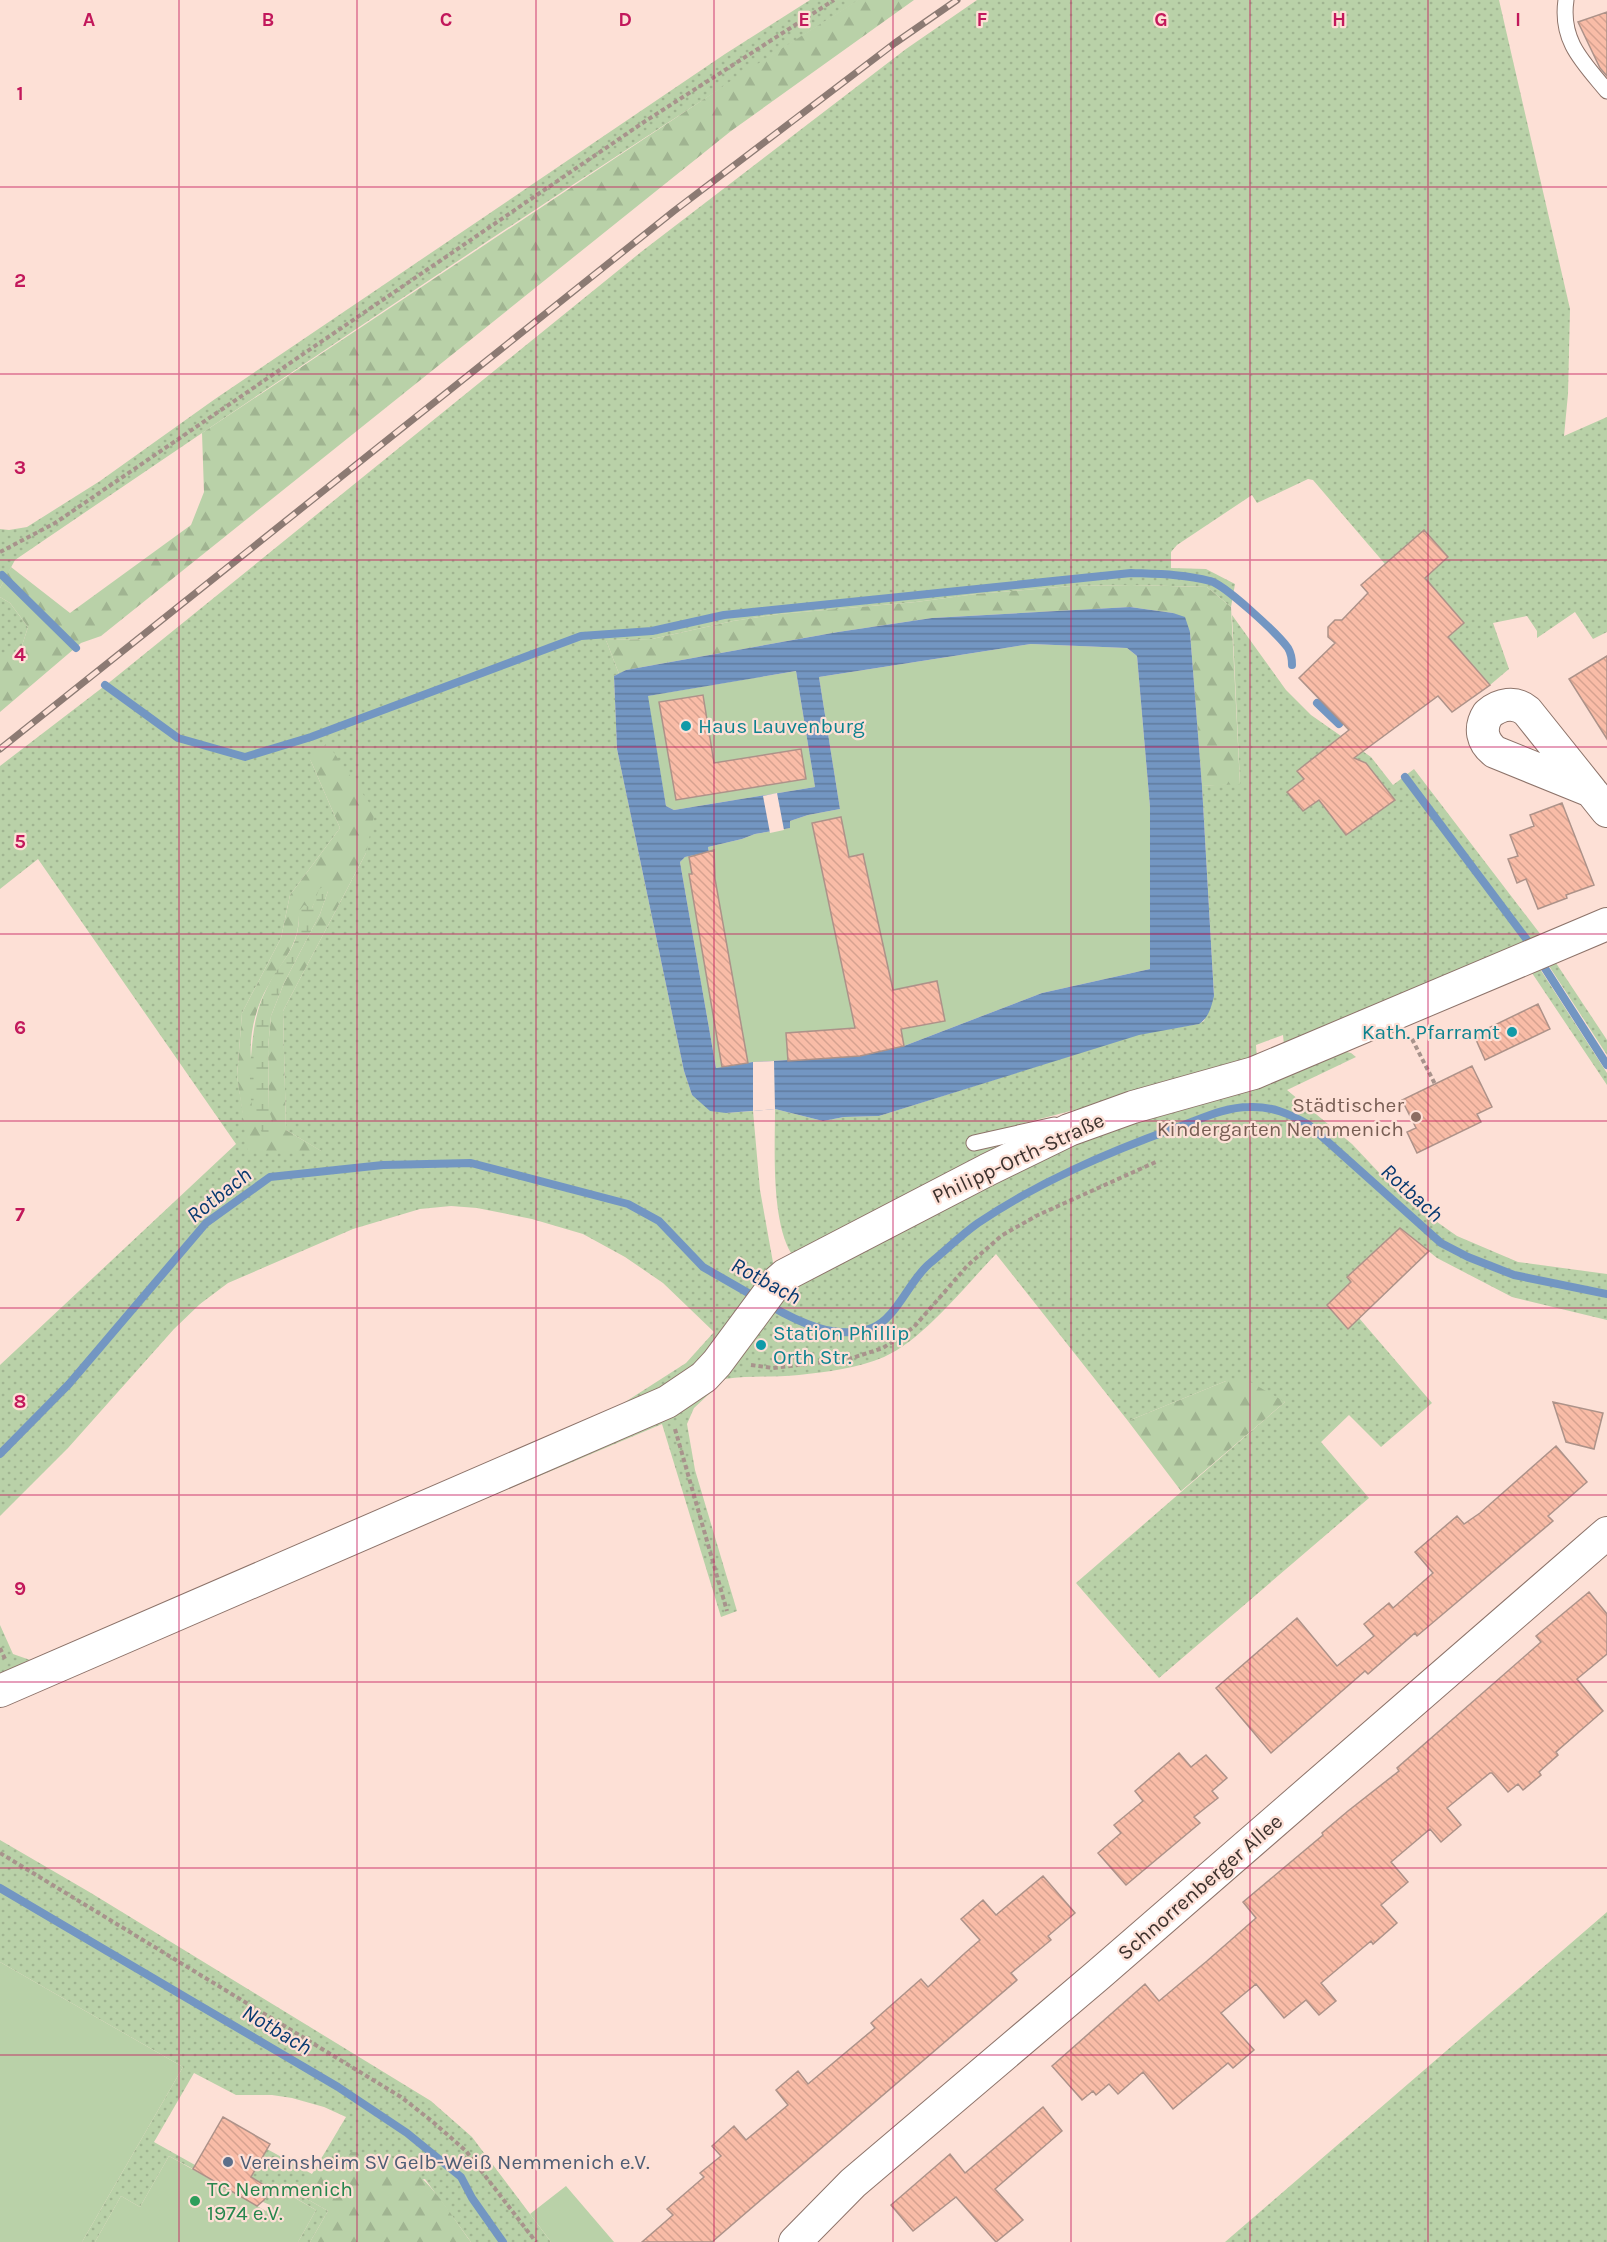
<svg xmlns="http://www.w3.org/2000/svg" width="1607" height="2242" viewBox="0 0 1607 2242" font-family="Karla,sans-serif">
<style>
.grass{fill:url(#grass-dots);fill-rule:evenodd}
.forest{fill:url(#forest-firs);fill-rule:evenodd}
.wetland{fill:url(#wetland-marsh)}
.green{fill:#b9d1a8}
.water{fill:url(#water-rules);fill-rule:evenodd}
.pier{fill:#fde0d6}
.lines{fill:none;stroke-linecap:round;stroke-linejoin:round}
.stream{stroke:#7396c2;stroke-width:8}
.building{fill:url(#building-back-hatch);stroke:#ad9289;stroke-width:1.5}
.lane-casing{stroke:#8d736a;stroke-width:17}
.street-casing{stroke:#8d736a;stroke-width:34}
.path{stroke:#a8938c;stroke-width:4;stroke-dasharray:4.5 3;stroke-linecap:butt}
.lane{stroke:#fff;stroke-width:15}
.street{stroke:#fff;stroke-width:32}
.rail-casing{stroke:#8c7a73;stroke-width:7}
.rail{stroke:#fde0d6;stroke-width:4.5;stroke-dasharray:14;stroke-linecap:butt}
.grid{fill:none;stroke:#c2185b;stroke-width:1.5;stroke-opacity:0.55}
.culture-dot{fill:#0f9aa8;stroke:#fde0d6;stroke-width:2}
.education-dot{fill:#8d6e63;stroke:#fde0d6;stroke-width:2}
.service-dot{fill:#5c6f8a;stroke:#fde0d6;stroke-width:2}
.leisure-dot{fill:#2e9e5b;stroke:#fde0d6;stroke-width:2}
.labels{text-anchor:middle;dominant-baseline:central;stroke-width:4.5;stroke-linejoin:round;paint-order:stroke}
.culture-label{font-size:21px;fill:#0d838f;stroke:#fde0d6;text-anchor:start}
.education-label{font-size:21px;fill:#785e54;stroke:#fde0d6;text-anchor:end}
.street-label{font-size:21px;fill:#3c312d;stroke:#fde0d6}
.service-label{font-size:21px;fill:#4e5e75;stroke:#fde0d6;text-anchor:start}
.leisure-label{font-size:21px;fill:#27864d;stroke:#fde0d6;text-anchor:start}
.water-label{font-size:22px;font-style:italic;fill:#073970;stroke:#fde0d6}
.grid-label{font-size:20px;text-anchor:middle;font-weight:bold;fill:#c2185b;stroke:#fde0d6;stroke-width:4.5;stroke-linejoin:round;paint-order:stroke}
</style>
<defs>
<pattern id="grass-dots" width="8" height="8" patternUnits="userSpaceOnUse" patternTransform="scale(1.5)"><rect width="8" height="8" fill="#b9d1a8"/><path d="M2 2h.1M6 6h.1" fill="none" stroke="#a0b491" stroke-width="1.8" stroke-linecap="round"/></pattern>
<pattern id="forest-firs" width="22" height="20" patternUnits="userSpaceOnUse" patternTransform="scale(1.5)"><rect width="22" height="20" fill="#b9d1a8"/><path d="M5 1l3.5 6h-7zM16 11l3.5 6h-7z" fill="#a0b491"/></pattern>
<pattern id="wetland-marsh" width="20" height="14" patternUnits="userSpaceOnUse" patternTransform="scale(1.5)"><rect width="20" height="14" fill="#b9d1a8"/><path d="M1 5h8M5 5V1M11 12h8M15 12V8" fill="none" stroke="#a0b491"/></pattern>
<pattern id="water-rules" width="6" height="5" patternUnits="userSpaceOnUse" patternTransform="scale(1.5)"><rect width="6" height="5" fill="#7396c2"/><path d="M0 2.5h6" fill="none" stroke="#607b9e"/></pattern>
<pattern id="building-back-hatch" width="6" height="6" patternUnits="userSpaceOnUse" patternTransform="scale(1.5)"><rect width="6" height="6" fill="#f9bca7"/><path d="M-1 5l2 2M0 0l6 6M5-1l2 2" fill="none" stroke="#d6a290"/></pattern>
</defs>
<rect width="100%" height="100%" fill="#fde0d6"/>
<path class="grass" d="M 810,0 L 859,0 C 573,181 294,370 15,560 L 0,588 L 0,529 L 9,530 L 27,527 L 100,481 L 215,399 L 725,54 Z
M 977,0 L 1499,0 L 1570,309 L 1568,394 L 1564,436 L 1607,417 L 1607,632 L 1593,639 L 1575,612 L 1537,638 L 1537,631 L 1527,616 L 1493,623 L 1509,669 L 1490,685 L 1448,637 L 1464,623 L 1425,578 L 1448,557 L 1424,530 L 1385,564 L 1313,480 L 1308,479 L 1257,503 L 1252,495 L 1177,545 L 1171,552 L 1171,568 L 1206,569 L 1235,584 L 1231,607 L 1207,587 L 1132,585 L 1071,586 L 976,594 L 916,602 L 779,614 L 733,621 L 652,639 L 606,640 L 619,674 L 614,676 L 617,749 L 684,1071 L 692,1095 L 726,1113 L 753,1111 L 760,1190 L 774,1268 L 707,1355 L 672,1385 L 0,1681 L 0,1625 L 13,1654 L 30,1660 L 622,1404 L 686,1363 L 714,1332 L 663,1283 L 625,1257 L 583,1234 L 532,1219 L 477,1208 L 451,1206 L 420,1209 L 353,1229 L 228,1283 L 200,1304 L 174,1329 L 68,1448 L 0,1516 L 0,1365 L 236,1144 L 38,859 L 0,889 L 0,766 L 111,681 L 641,252 L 906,49 ZM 310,759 L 366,853 L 283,1011 L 286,1130 L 321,1151 L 249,1151 L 237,1076 L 242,1013 L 281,938 L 290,895 L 340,828 Z
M 0,597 L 10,603 L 28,627 L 19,655 L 0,655 Z
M 1232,615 L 1286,690 L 1311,715 L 1371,757 L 1393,785 L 1414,769 L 1541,935 L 1284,1045 L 1283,1035 L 1256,1045 L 1257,1060 L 1227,1070 L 971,1137 L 1006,1144 L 796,1255 L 791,1253 C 771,1219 775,1149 775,1109 L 823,1121 L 844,1117 L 879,1116 L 1139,1034 L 1198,1024 L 1204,1021 L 1214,995 L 1202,786 L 1240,783 Z
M 1556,963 L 1607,1040 L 1607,1055 L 1549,966 Z
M 1540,969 L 1607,1073 L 1607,1085 L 1532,973 Z
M 1342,1051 L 1351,1053 L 1356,1057 L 1287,1090 L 1352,1144 L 1403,1198 L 1457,1236 L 1518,1262 L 1607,1274 L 1607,1320 L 1512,1297 L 1437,1258 L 1400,1228 L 1347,1277 L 1351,1282 L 1327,1305 L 1348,1328 L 1359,1318 L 1432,1403 L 1381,1447 L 1349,1415 L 1321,1442 L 1369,1498 L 1159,1678 L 1076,1583 L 1285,1402 L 1226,1381 L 1128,1421 L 996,1254 C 965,1286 924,1339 884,1357 C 859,1368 826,1372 799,1375 C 774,1378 749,1375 725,1379 L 694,1408 L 687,1424 L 695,1470 L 737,1611 L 721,1617 L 662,1424 L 0,1704 L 660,1419 L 665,1421 L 688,1407 L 783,1292 L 1032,1157 Z
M 0,1840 L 91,1893 L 431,2101 L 472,2137 L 551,2242 L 471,2242 L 425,2179 L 307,2199 L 328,2211 L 310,2242 L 298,2242 L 316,2210 L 280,2189 L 270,2205 L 263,2202 L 270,2188 L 251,2177 L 267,2149 L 312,2174 L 346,2117 L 324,2107 L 292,2098 L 272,2095 L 236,2095 L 194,2073 L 154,2142 L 195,2165 L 193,2169 L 169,2156 L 140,2207 L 121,2196 L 95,2242 L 82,2242 L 183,2067 L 0,1962 Z
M 1607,1912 L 1607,2242 L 1225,2242 Z"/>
<path class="forest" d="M 858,0 L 914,0 L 731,131 L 101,636 L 81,643 L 0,712 L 0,655 L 19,655 L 28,627 L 10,603 L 0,597 L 0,588 L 11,567 L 70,613 L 191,525 L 204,492 L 202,433 L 737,77 Z
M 1132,585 L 1207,587 L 1231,607 L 1240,784 L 1202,786 L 1190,632 L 1173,613 L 1130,607 L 932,618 L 838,632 L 626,670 L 619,674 L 606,640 L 652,639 L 733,621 L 779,614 L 916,602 L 976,594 L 1071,586 Z
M 327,743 L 375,811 L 366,853 L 283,1011 L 286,1130 L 323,1152 L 248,1151 L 237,1076 L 242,1013 L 281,938 L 290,895 L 340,828 L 310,759 ZM 328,891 L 320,914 L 284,983 L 271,1016 L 268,1048 L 269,1111 C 264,1095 253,1073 251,1058 C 249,1034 256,1006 268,986 C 284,958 300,945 299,911 L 312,908 L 316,899 Z
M 1247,1380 L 1285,1402 L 1181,1491 L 1128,1421 L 1226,1381 Z
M 351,2152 C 418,2153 436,2194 471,2242 L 310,2242 L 328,2211 L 307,2199 L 303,2192 C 309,2169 330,2159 351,2152 Z"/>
<path class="wetland" d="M 325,886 L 328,891 L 320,914 L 284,983 L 271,1016 L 268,1048 L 269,1111 L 274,1124 L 274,1134 L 270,1138 L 265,1138 C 248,1108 249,1090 251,1057 C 253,1033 255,1012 266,990 C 281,958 300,951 299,911 L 304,905 L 312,908 L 319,889 Z"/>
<path class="green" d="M 1031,644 L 1127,648 L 1137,656 L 1150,807 L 1150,969 L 1042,993 L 904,1046 L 860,1056 L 753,1062 L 716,1068 L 680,862 L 685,857 L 709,851 L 708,847 L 742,839 L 755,834 L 790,828 L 790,821 L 808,815 L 840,809 L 819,677 Z
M 796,671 L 815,787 L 674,810 L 666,806 L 647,696 Z
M 0,1962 L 183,2067 L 82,2242 L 0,2242 Z
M 169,2156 L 266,2211 L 279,2189 L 316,2210 L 298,2242 L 95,2242 L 121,2196 L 140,2207 Z
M 566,2186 L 614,2242 L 551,2242 L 530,2214 Z"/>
<path class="water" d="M 1130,607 L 1173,613 L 1185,617 L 1190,632 L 1202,786 L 1214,996 C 1211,1008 1209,1017 1199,1024 L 1139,1035 L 879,1116 L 844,1117 L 823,1121 L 775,1109 L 726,1113 L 710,1111 L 692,1095 L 684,1071 L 617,749 L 614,676 L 626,670 L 838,632 L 932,618 ZM 1031,644 L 1127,648 L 1137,656 L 1150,807 L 1150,969 L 1042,993 L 904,1046 L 860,1056 L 753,1062 L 716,1068 L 680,862 L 685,857 L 709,852 L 708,847 L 742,839 L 755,834 L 790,828 L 790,821 L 808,815 L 840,809 L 819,677 ZM 796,671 L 815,787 L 674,810 L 666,806 L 648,696 Z"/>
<path class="pier" d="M 777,793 L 784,830 L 770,833 L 763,796 Z
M 774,1061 L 775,1109 L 753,1111 L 753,1062 Z"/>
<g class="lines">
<path class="stream" d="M 2,575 L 76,648
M 105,685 L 178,738 L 245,757 L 311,737 L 581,636 L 652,631 L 724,615 L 1131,573 C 1157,574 1184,574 1210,581 C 1224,584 1278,634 1288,648 C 1291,653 1292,659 1292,665
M 1317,703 L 1339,724
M 1405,777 L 1533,948
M 1539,959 L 1607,1065
M 769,1305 C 798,1322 837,1341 872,1328 C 896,1319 909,1281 929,1264 C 945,1251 961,1235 978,1223 C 1039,1182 1106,1153 1175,1128 C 1199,1120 1224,1107 1249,1107 C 1272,1106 1290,1114 1309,1125 L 1441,1243 L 1468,1257 L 1514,1275 L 1607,1294
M 0,1454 L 69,1384 L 206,1223 L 270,1177 L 383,1165 L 471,1163 L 628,1204 L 659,1221 L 703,1267 L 757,1298
M 0,1888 L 338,2087 L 407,2133 L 461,2177 L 472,2198 L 503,2242"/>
</g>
<path class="building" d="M 1607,12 L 1607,76 L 1600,68 L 1578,22 Z
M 1424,530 L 1448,557 L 1425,578 L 1464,623 L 1448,637 L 1490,685 L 1452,712 L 1438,696 L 1354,758 L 1366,763 L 1395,800 L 1346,835 L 1319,800 L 1303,811 L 1287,792 L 1304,779 L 1297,771 L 1349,730 L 1299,678 L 1335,643 L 1328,637 L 1328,627 L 1335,620 L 1342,620 L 1368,593 L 1361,585 Z
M 1607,656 L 1607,739 L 1569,679 Z
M 703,695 L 714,763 L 801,749 L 806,779 L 676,800 L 659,702 Z
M 1562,803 L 1594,885 L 1566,895 L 1567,898 L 1538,909 L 1526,879 L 1517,883 L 1508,859 L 1518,856 L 1510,835 L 1534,826 L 1530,815 Z
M 841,817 L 849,857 L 863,854 L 893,990 L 937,981 L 945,1021 L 901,1029 L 904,1046 L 860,1056 L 788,1061 L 786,1033 L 855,1028 L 812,823 Z
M 714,850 L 715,879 L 748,1063 L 722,1067 L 689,874 L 692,874 L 689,857 Z
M 1538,1004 L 1550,1029 L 1485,1060 L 1474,1035 Z
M 1472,1066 L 1492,1107 L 1477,1114 L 1481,1122 L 1417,1153 L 1407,1132 L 1416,1128 L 1402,1100 Z
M 1400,1228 L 1429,1251 L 1348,1329 L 1327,1305 L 1351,1282 L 1347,1277 Z
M 1553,1402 L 1603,1413 L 1594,1449 L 1566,1442 Z
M 1556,1446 L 1587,1482 L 1548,1516 L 1553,1521 L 1417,1636 L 1415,1633 L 1368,1674 L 1365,1671 L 1271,1753 L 1216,1688 L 1297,1618 L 1337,1666 L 1374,1636 L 1364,1624 L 1389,1603 L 1393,1608 L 1433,1573 L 1415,1552 L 1457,1516 L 1464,1524 L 1480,1513 Z
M 1589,1592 L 1607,1614 L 1607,1654 L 1577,1679 L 1603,1711 L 1556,1752 L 1558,1755 L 1539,1772 L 1541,1775 L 1523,1790 L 1518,1784 L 1508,1792 L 1492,1773 L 1490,1773 L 1447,1808 L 1461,1825 L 1441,1842 L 1430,1829 L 1391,1862 L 1408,1882 L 1381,1905 L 1397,1923 L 1373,1944 L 1371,1941 L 1321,1983 L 1336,2001 L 1319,2015 L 1306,2000 L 1284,2018 L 1256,1984 L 1221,2013 L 1254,2050 L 1233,2068 L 1228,2063 L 1173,2109 L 1143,2072 L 1118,2094 L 1109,2084 L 1096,2095 L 1093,2091 L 1082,2100 L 1052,2066 L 1145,1984 L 1159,2001 L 1207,1961 L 1256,1918 L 1243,1902 L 1323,1835 L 1322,1833 L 1348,1811 L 1399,1771 L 1397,1768 L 1541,1642 L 1536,1636 Z
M 1179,1753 L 1191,1767 L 1206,1755 L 1227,1778 L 1212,1791 L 1218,1798 L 1194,1817 L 1200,1823 L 1126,1885 L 1098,1853 L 1121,1833 L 1114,1825 L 1143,1801 L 1135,1791 Z
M 1043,1876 L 1075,1913 L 1048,1936 L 1051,1940 L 1011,1973 L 1017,1980 L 712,2242 L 642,2242 L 673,2215 L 667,2209 L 704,2177 L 700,2173 L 721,2156 L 712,2146 L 734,2126 L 746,2140 L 788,2105 L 776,2090 L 798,2071 L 808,2084 L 875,2028 L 871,2023 L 921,1979 L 928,1987 L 965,1953 L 980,1940 L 961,1919 L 983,1900 L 996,1915 Z
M 1043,2107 L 1062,2131 L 995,2189 L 1023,2220 L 996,2242 L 956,2197 L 913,2231 L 891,2205 L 950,2154 L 965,2173 Z
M 223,2117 L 270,2144 L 251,2177 L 271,2189 L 264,2200 L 257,2206 L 193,2169 Z"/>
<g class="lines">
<defs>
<path id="lane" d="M 1566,0 C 1560,41 1583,62 1607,91
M 974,1143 L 1054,1125"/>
<path id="street" d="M 1591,791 L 1495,752 C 1482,742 1479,728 1488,714 C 1500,704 1515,701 1527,711 L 1607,811
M 0,1691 L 667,1402 L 704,1377 L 717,1363 L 777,1282 L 785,1275 L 987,1170 L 1069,1130 L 1133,1107 L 1254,1073 L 1607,924
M 795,2242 L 853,2183 L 1098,1975 L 1607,1533"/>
</defs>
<use href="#lane" class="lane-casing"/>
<use href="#street" class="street-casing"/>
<path class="path" d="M 0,552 L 55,523 L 644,122 L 834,0
M 1412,1039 L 1436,1086
M 751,1365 L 773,1368 L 849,1359 L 883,1348 L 914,1327 L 967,1266 L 1001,1236 L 1036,1216 L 1158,1161
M 675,1429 L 727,1611
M 0,1648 L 5,1659
M 0,1853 L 401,2097 L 433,2122 L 466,2151 L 536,2242"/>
<use href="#lane" class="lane"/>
<use href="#street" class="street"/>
<defs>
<path id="rail" d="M 0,749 L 674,211 L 895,43 L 957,0"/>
</defs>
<use href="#rail" class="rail-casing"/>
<use href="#rail" class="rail"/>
</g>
<path class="grid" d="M 179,0 L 179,2242M 357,0 L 357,2242M 536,0 L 536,2242M 714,0 L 714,2242M 893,0 L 893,2242M 1071,0 L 1071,2242M 1250,0 L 1250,2242M 1428,0 L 1428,2242M 0,187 L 1607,187M 0,374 L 1607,374M 0,560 L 1607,560M 0,747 L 1607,747M 0,934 L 1607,934M 0,1121 L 1607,1121M 0,1308 L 1607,1308M 0,1495 L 1607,1495M 0,1682 L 1607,1682M 0,1868 L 1607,1868M 0,2055 L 1607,2055"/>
<g class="culture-dot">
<circle cx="686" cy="726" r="6"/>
<circle cx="1512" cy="1032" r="6"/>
<circle cx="761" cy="1345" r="6"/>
</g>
<circle class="education-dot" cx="1416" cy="1117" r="6"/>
<circle class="service-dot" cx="228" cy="2162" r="6"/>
<circle class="leisure-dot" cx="195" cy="2201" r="6"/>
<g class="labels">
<g class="culture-label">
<text x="698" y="726">Haus Lauvenburg</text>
<text x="1500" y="1032" text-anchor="end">Kath. Pfarramt</text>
<text x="773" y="1333">Station Phillip<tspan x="773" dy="24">Orth Str.</tspan></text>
</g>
<g class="education-label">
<text x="1404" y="1105">Städtischer<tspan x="1404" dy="24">Kindergarten Nemmenich</tspan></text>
</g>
<g class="street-label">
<text transform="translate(1018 1158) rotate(-25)">Philipp-Orth-Straße</text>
<text transform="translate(1200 1887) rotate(-41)">Schnorrenberger Allee</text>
</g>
<g class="service-label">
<text x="240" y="2162">Vereinsheim SV Gelb-Weiß Nemmenich e.V.</text>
</g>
<g class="leisure-label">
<text x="207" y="2189">TC Nemmenich<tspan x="207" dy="24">1974 e.V.</tspan></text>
</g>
<g class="water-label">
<text transform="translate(1412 1193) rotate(42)">Rotbach</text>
<text transform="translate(219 1195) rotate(-38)">Rotbach</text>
<text transform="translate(766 1281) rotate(28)">Rotbach</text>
<text transform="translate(277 2030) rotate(31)">Notbach</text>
</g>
</g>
<g class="grid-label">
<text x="89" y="26">A</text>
<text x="268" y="26">B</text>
<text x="446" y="26">C</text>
<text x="625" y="26">D</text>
<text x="804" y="26">E</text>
<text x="982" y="26">F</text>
<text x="1161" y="26">G</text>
<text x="1339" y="26">H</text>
<text x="1518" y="26">I</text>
<text x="20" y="100">1</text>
<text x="20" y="287">2</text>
<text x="20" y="474">3</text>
<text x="20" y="661">4</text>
<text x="20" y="848">5</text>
<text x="20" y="1034">6</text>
<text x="20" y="1221">7</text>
<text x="20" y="1408">8</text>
<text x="20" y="1595">9</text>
</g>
</svg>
